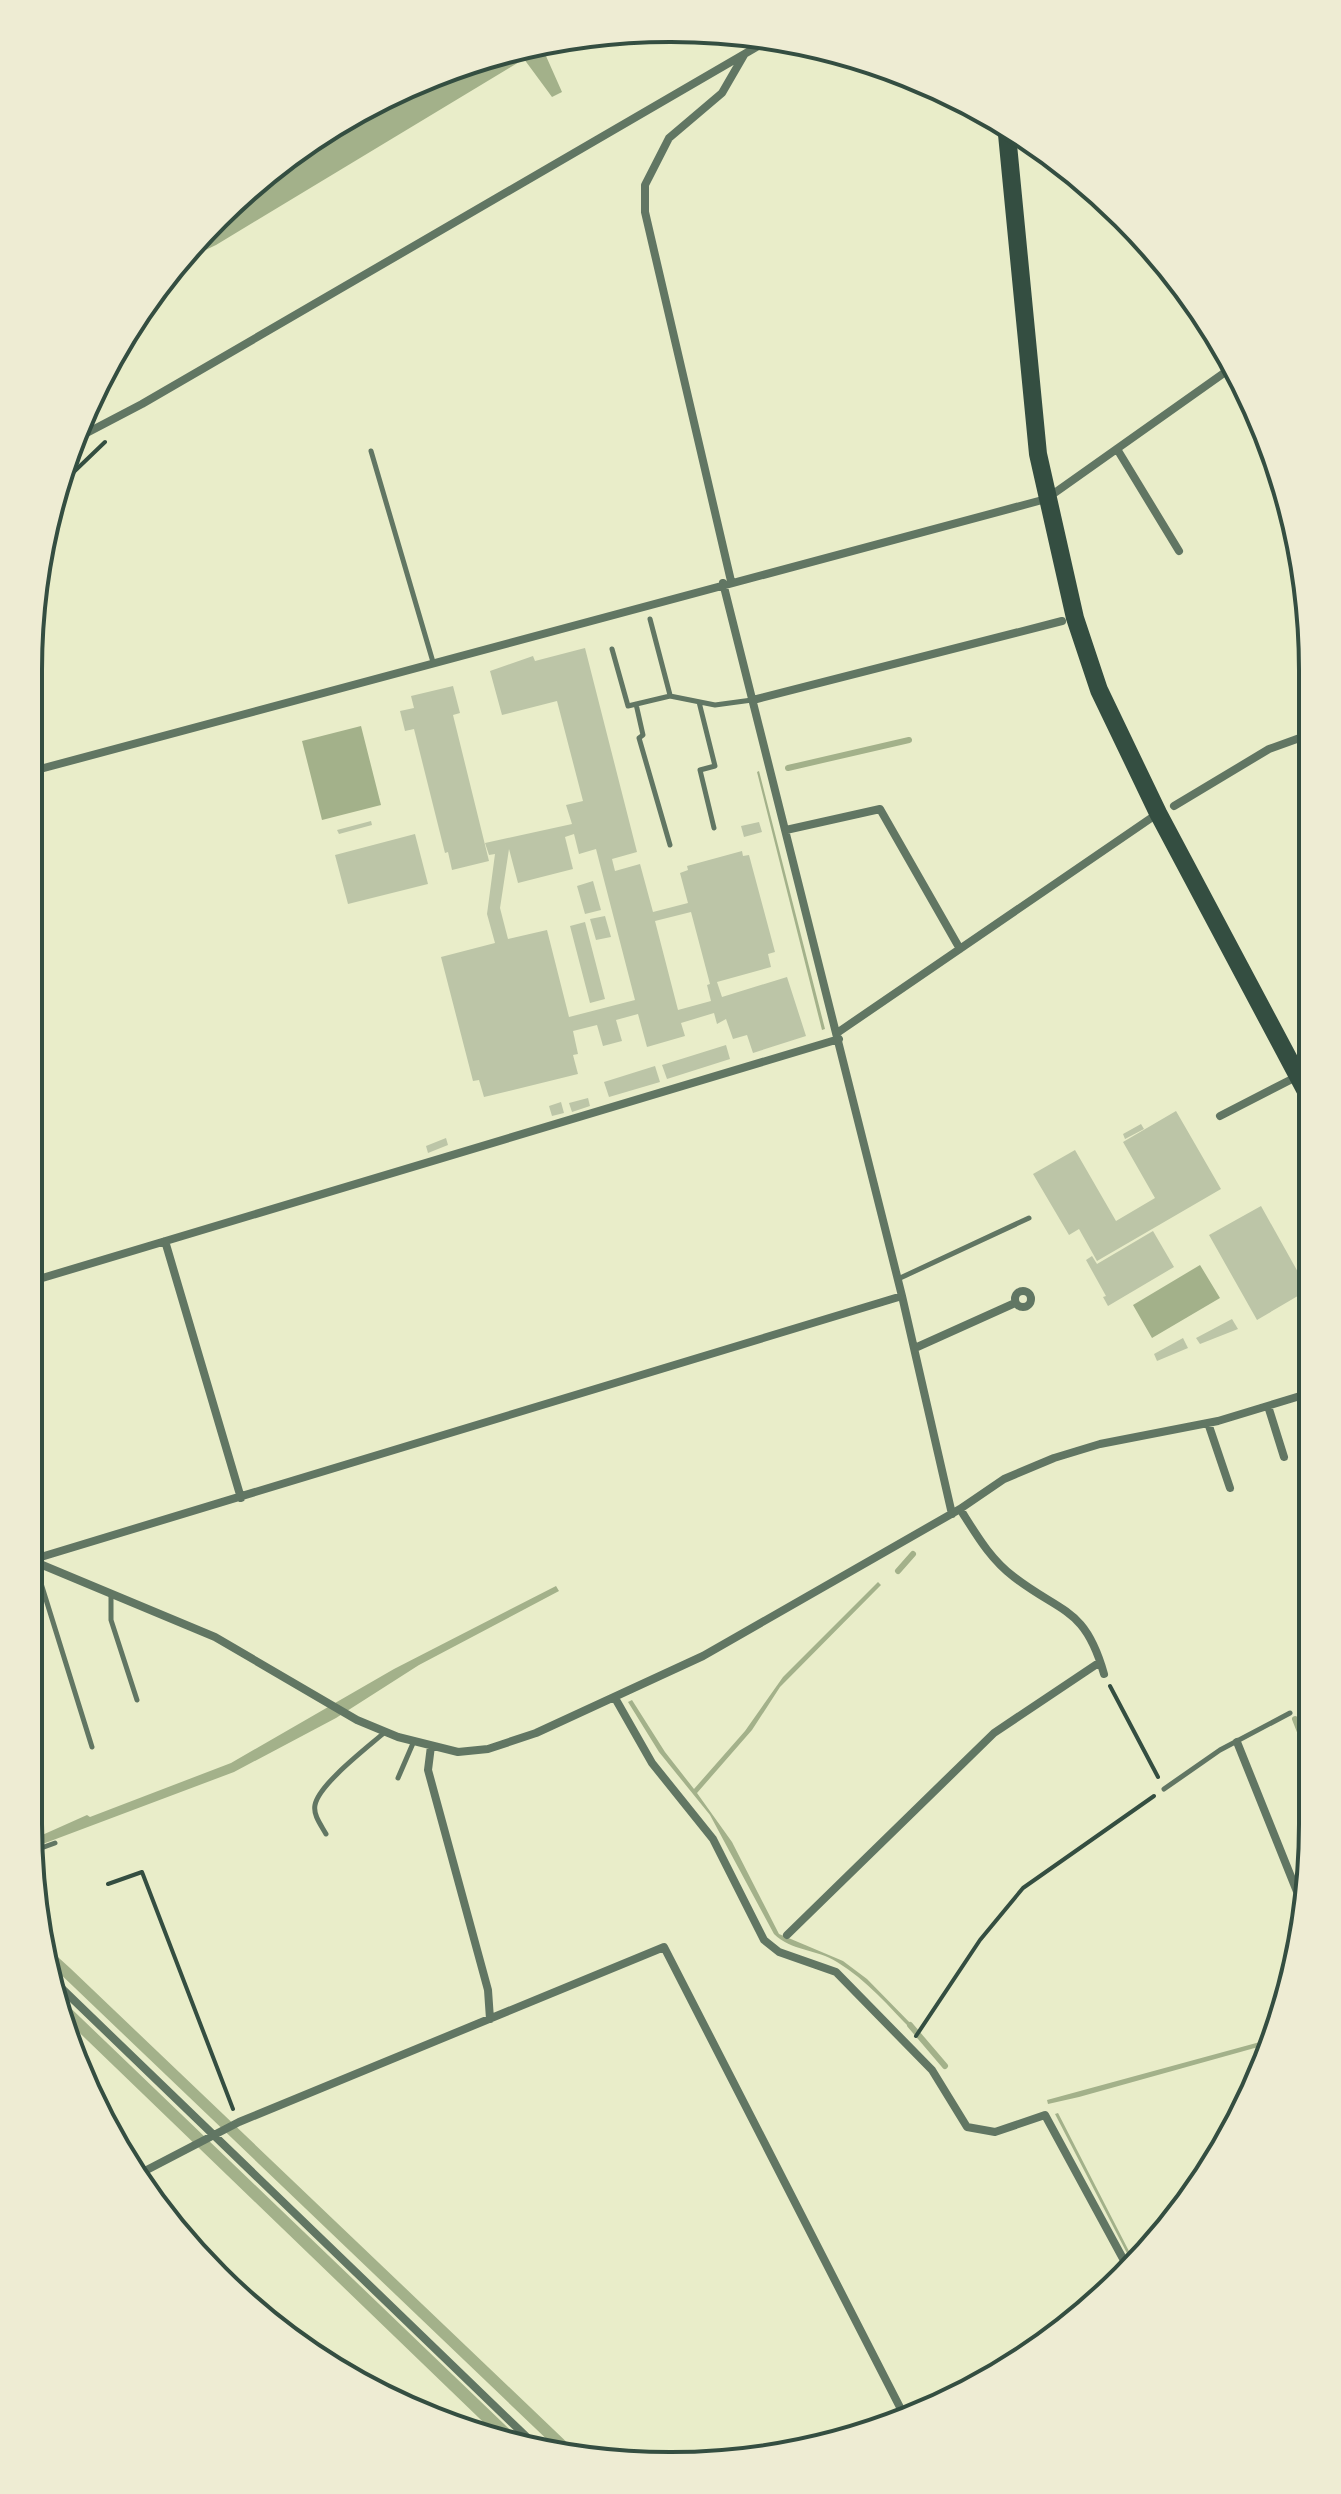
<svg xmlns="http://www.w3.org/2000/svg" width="1341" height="2494" viewBox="0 0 1341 2494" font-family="Manrope,sans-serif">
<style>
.water{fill:#a3b18a}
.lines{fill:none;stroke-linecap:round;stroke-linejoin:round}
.stream{stroke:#a3b18a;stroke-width:6}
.building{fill:#bcc5a7;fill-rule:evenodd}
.path{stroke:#344e41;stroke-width:4}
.service{stroke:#617663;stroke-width:5}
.minor{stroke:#617663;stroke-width:8}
.trunk{stroke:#344e41;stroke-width:18}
.rim{fill:none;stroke:#344e41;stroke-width:4}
</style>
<rect width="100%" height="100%" fill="#e9edc9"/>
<path class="water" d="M 549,43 L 542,47 L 562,92 L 552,97 L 524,59 L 216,245 L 174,265 L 187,247 L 279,161 L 386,94 L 504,50 Z
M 361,726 L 381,805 L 322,820 L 302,741 Z
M 759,771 L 825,1029 L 822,1030 L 757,772 Z
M 1200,1265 L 1220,1298 L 1152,1338 L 1133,1305 Z
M 878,1582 L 881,1585 L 780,1687 L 752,1730 L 697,1793 L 732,1842 L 779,1934 L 843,1961 L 867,1979 L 916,2029 L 913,2031 C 889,2007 867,1980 837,1962 C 817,1949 791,1951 774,1934 L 710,1815 L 659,1752 L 628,1702 L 632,1700 L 665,1752 L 694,1789 L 745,1731 L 783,1677 Z
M 556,1586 L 559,1591 L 419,1665 L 336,1718 L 234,1772 L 32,1848 L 31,1840 L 87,1815 L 90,1817 L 231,1763 L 394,1669 Z
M 49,1949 L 70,1968 L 576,2451 L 557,2449 L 52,1966 Z
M 56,1994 L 527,2446 L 506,2444 L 59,2013 Z
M 1271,2039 L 1269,2044 L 1079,2097 L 1048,2104 L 1047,2100 Z
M 1058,2113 L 1133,2259 L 1131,2261 L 1055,2114 Z"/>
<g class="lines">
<path class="stream" d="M 788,768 L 909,740
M 898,1571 L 913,1554
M 1295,1719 L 1311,1760
M 910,2025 L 945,2066"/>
</g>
<path class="building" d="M 585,648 L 637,852 L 612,859 L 615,871 L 640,864 L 653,912 L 688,903 L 680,873 L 688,870 L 687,866 L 742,851 L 743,856 L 749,855 L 775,952 L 768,954 L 771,967 L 717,982 L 722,997 L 787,977 L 806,1036 L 753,1053 L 747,1035 L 733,1039 L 726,1019 L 717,1024 L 714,1013 L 681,1023 L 685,1036 L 647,1047 L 638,1014 L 616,1020 L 622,1041 L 603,1046 L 597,1025 L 573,1031 L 578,1054 L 573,1055 L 578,1074 L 484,1097 L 479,1080 L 473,1081 L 441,957 L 495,943 L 487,914 L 495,854 L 489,855 L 485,843 L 572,824 L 566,805 L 583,801 L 557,701 L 502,715 L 490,671 L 533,656 L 535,661 ZM 574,834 L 579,854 L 596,849 L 635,1000 L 569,1017 L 547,930 L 508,939 L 500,908 L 509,849 L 518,883 L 573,869 L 565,837 ZM 691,912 L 710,984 L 707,985 L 711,1001 L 678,1010 L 655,921 Z
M 453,686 L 460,713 L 453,715 L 489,861 L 452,870 L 448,852 L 445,853 L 414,729 L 405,731 L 400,711 L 414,708 L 411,696 Z
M 371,821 L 372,825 L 339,834 L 337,830 Z
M 759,822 L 762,832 L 744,837 L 741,826 Z
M 415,834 L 428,884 L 348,904 L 335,855 Z
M 593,881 L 601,910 L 585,914 L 577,886 Z
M 605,916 L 611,937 L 596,940 L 590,919 Z
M 585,922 L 605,999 L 590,1003 L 570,926 Z
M 726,1045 L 730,1059 L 667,1079 L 662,1065 Z
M 655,1066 L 660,1082 L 609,1097 L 604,1082 Z
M 588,1098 L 590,1106 L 572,1112 L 569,1103 Z
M 561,1102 L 564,1113 L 552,1116 L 549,1106 Z
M 1176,1111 L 1221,1189 L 1097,1261 L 1079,1229 L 1069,1235 L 1033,1174 L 1075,1150 L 1116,1221 L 1155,1198 L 1123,1142 Z
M 1141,1124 L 1144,1129 L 1125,1139 L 1123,1134 Z
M 446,1138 L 448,1145 L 428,1153 L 426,1146 Z
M 1261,1206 L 1308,1290 L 1257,1320 L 1209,1235 Z
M 1153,1231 L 1174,1267 L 1108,1306 L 1103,1297 L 1106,1296 L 1086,1260 L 1092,1256 L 1097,1264 Z
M 1232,1319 L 1238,1329 L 1200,1344 L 1196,1338 Z
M 1183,1338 L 1188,1348 L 1157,1361 L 1154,1354 Z"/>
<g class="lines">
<path class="path" d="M 56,489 L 105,442
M 1110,1686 L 1158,1777
M 1300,1709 L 1311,1704
M 108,1884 L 142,1872 L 233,2109
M 916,2036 L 980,1940 L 1023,1888 L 1154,1796"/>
<path class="service" d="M 371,451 L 433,662
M 650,619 L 670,695
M 612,649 L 628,706 L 670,696 L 715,705 L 752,700
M 699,702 L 715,766 L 700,770 L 714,828
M 636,704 L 643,735 L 639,738 L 670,845
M 29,726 L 41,768
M 898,1279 L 1029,1218
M 34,1561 L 92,1747
M 111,1593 L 111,1620 L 137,1700
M 398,1778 L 414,1741
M 1164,1789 L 1220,1750 L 1290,1713
M 28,1797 L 40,1823 L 29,1831
M 326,1834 C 321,1825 313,1815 315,1805 C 319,1784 368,1747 385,1732
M 33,1851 L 55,1843"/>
<path class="minor" d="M 77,438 L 142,404 L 772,38
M 1117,449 L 1179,551
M 731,581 L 645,212 L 645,185 L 669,138 L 722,93 L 744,55
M 723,583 L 902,1296 L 952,1514
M 753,700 L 1062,621
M 29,772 L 1046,499 L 1231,368
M 1174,806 L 1269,749 L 1308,735
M 786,830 L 880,809 L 960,949
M 837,1033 L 1157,814
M 1220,1116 L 1298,1076
M 165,1241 L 241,1498
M 29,1282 L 839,1039
M1015 1299a8 8 0 1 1 16 0a8 8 0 1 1-16 0Z
M 915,1348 L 1015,1303
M 1268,1406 L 1284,1457
M 1208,1423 L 1230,1488
M 960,1509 C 976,1534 990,1559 1014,1577 C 1062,1614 1085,1607 1104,1674
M 28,1559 L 215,1637 L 357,1720 L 398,1737 L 458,1752 L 488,1749 L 536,1733 L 703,1656 L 960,1509 L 1004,1479 L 1054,1458 L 1100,1444 L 1218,1421 L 1310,1393
M 31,1560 L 902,1296
M 615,1698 L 652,1763 L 713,1839 L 764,1940 L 779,1952 L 836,1972 L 932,2070 L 967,2127 L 995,2132 L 1045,2115 L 1127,2266
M 1237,1742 L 1304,1909
M 431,1746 L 428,1770 L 488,1990 L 490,2019
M 787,1935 L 994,1733 L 1100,1662
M 54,1981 L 537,2447
M 139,2174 L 239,2122 L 664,1947 L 906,2419"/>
<path class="trunk" d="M 1006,124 L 1038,454 L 1075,618 L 1099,690 L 1158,813 L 1309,1097"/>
</g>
<path d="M0 0H1341V2494H0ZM670 42H671A628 628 0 0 1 1299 670V1824A628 628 0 0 1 671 2452H670A628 628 0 0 1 42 1824V670A628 628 0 0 1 670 42Z" fill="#eeecd3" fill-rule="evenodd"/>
<path class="rim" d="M670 42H671A628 628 0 0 1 1299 670V1824A628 628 0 0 1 671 2452H670A628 628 0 0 1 42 1824V670A628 628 0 0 1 670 42Z"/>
</svg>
